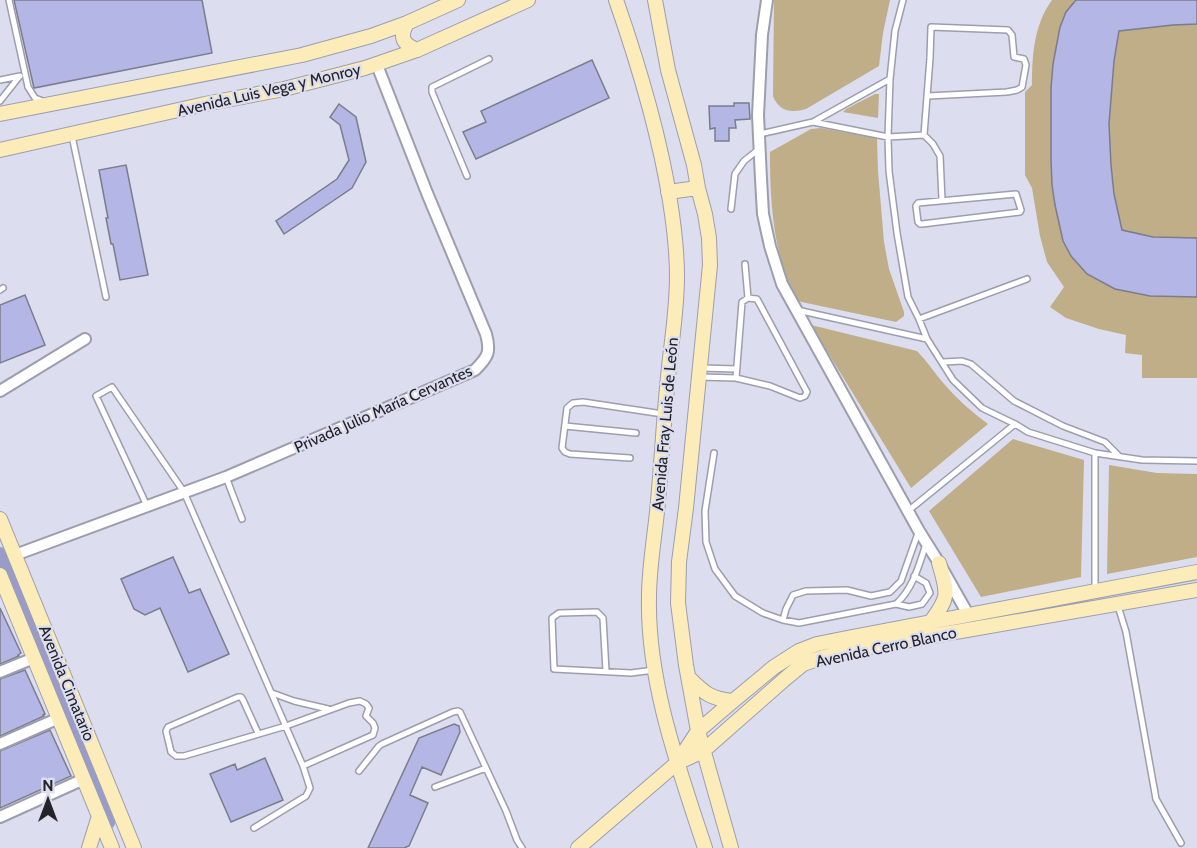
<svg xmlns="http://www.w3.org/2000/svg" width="1197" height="848" viewBox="0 0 1197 848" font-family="Cabin,sans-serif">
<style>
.green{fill:#bfae88}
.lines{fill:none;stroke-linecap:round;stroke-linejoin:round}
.canal{stroke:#999cc9;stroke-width:12}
.building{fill:#b4b6e5;stroke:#7b7c8c;stroke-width:1.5}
.lane-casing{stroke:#9c9eae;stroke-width:8}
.street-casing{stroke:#9c9eae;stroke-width:14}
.secondary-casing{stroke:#9c9eae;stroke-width:16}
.lane{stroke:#fff;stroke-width:5}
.street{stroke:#fff;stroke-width:10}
.secondary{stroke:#fcecba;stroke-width:14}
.labels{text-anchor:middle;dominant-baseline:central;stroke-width:4.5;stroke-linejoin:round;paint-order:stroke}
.street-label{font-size:16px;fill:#23232a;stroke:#dcdeef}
</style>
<rect width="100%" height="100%" fill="#dcdeef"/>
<path class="green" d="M 774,0 L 890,0 L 883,33 L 879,66 L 806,109 C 792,113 779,112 773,96 Z
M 1052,0 L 1197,0 L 1197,378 L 1142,378 L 1142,355 L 1125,353 L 1126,335 L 1099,329 L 1066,318 L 1050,307 L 1064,287 L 1047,262 L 1040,236 L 1032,188 L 1025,175 L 1025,92 L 1032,85 C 1032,55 1034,25 1052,0 Z
M 875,94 L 879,94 L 878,118 L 843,112 L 846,109 Z
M 821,128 L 877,138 L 878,171 L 884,242 L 889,269 L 904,312 L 904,316 L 896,322 L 797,301 C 773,254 770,204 770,152 L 811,129 Z
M 811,325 L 917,351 C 928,362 935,374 945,385 C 958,400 972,412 988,424 L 911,488 Z
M 1013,439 L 1084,460 L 1081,577 L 981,597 L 929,511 Z
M 1109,465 L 1157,473 L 1197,474 L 1197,557 L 1107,574 Z"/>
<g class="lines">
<path class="canal" d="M 0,553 L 109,823"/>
</g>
<path class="building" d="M 14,0 L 202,0 L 212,53 L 34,88 Z
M 1076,0 L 1197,0 L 1197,24 L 1173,25 L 1119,31 L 1114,61 L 1109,124 L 1111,165 L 1114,194 L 1122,230 L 1153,237 L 1197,238 L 1197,297 L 1150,296 L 1115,289 L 1087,274 L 1071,256 L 1063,241 L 1055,205 L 1052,185 L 1051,160 L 1051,88 L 1053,64 L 1060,27 L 1066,12 Z
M 592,60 L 609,98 L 476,159 L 463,132 L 486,122 L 481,111 Z
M 734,103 L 749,103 L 750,119 L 735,120 L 736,128 L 729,128 L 729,141 L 715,141 L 715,128 L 710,129 L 709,106 L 734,106 Z
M 339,104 L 356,117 L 366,162 L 352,188 L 284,234 L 276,221 L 337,179 L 349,160 L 340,125 L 330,117 Z
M 126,165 L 148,275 L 120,280 L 113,244 L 111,244 L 106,218 L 108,218 L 99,170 Z
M 25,295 L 45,345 L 0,363 L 0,305 Z
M 173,557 L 189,593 L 200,589 L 229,654 L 188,672 L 160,608 L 145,615 L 134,609 L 121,579 Z
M 0,608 L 21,653 L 18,655 L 19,656 L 0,664 Z
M 25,670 L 45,714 L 43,715 L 44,716 L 0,736 L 0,679 Z
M 454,724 L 459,726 L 460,732 L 441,775 L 422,767 L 410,795 L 428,803 L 409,846 L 404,848 L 368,848 L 419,738 Z
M 50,730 L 71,776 L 0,808 L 0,751 Z
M 265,758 L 283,800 L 231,822 L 210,774 L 235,764 L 237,770 Z"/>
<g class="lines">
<defs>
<path id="lane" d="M 9,0 L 28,87 L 35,98 L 45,102
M 903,0 L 895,31 L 890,79 L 888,137 L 889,171 L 897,233 L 908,297 L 919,319 L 927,339 L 953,380 L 982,408 L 1015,424 L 1028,432 L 1095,453 L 1142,460 L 1197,461
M 0,80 L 20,76
M 0,101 L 19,77
M 813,122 L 888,137 L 924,135 L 933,144 L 940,156 L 942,200
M 760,134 L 813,122 L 890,79
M 924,135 L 930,58 L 931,27 L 1008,30 L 1012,35 L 1014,57 L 1024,59 L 1026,65 L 1022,87 L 1017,90 L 1007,92 L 928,96
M 72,136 L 106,297
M 467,176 L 432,92 L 432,87 L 489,59
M 1016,194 L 1021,210 L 1020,212 L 922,224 L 920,224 L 918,222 L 916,206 L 918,203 Z
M 731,209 L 735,174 L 744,161 L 759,149
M 745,264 L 748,298
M 0,290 L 3,288
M 748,298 L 757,299 L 807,392 L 805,396 L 800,398 L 770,386 L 736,378 L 742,302 Z
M 797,310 L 927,339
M 919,319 L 1027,279
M 943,362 L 962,361 L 971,364 L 1014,401 L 1063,426 L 1105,442 L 1119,456
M 702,368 L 736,369
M 700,377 L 736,378
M 565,426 L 636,433
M 714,453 L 705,511 L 706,542 L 715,569 L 735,596 L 763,613 L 783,620 L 799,623 L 896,604 C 913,589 919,565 926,544
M 1095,453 L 1095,589
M 630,458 L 570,454 L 565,452 L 562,448 L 567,408 L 573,403 L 583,402 L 663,414
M 226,477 L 242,519
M 147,506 L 96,396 L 112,387 L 184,492 L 303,766 L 310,788 L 306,796 L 254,828
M 908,511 L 1015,424
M 896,604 L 909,607 L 922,604 L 930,593 L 926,583 L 914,576
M 1118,606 L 1126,632 L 1156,799 L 1181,843
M 783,620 L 786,609 L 793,595 L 806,591 L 847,590 L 871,596 L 890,592 L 901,581 L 918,533
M 606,671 L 603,618 L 597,612 L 559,613 L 552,618 L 554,669 L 631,673 L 654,670
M 272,693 L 294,701 L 328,709
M 258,733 L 243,700 L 241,697 L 238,697 L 168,727 L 166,731 L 171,752 L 176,756 L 184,756 L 286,726 L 349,703 L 360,701 L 366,704 L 369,708 L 366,716 L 373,723 L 375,728 L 373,735 L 303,766
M 359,771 L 379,746 L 382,744 L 453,712 L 458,711 L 460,712 L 506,811 L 517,840 L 522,848
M 435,787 L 486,768"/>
<path id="street" d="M 767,0 L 762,35 L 758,115 L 761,179 L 763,214 L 770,246 L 782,284 L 919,531 L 939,563 L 969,616
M 0,391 L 85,339
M 15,555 L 226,477 L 475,370 C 488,357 491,352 486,334 L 427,193 L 377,65
M 0,672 L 34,658
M 0,744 L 59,718
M 0,817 L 84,779"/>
<path id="secondary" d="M 616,0 C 639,66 659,132 670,201 C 674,226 677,252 677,277 C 677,304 673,332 670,358 C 664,409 662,461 657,512 C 654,540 649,569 649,597 C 647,682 679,769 705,848
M 655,0 L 668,70 L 694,165 L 698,188 L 705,214 L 709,238 L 710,265 L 686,508 L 679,562 L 678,603 L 686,665 L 698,731 L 731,848
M 407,23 C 399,38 403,44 417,50
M 0,114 L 302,55 L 371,36 L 407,23 L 458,0
M 0,150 L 205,104 L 284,89 L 365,68 L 417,50 L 528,0
M 668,192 L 698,188
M 0,519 L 134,848
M 0,575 L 112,848
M 930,623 C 950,596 948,594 939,563
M 689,678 C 704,693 711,699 733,701
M 677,763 L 698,731 L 733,701 L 774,667 L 799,651 L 817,644 L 852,637 L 1197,572
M 89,848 L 99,816
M 578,848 L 677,763 L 703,751 L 786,678 L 803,664 L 824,657 L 858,649 L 1197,590"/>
</defs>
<use href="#lane" class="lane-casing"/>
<use href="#street" class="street-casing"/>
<use href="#secondary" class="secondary-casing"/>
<use href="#lane" class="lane"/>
<use href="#street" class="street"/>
<use href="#secondary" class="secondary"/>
</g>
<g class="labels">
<g class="street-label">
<text transform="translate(269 90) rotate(-13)">Avenida Luis Vega y Monroy</text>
<text transform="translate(383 409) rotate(-24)">Privada Julio María Cervantes</text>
<text transform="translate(665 424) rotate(-85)">Avenida Fray Luis de León</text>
<text transform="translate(886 647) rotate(-12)">Avenida Cerro Blanco</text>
<text transform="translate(67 683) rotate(68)">Avenida Cimatario</text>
</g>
</g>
<g transform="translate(48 800)" stroke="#dcdeef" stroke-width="4.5" paint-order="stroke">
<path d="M0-4.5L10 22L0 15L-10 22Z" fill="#23232a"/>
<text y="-9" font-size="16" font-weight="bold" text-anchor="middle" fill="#23232a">N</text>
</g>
</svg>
